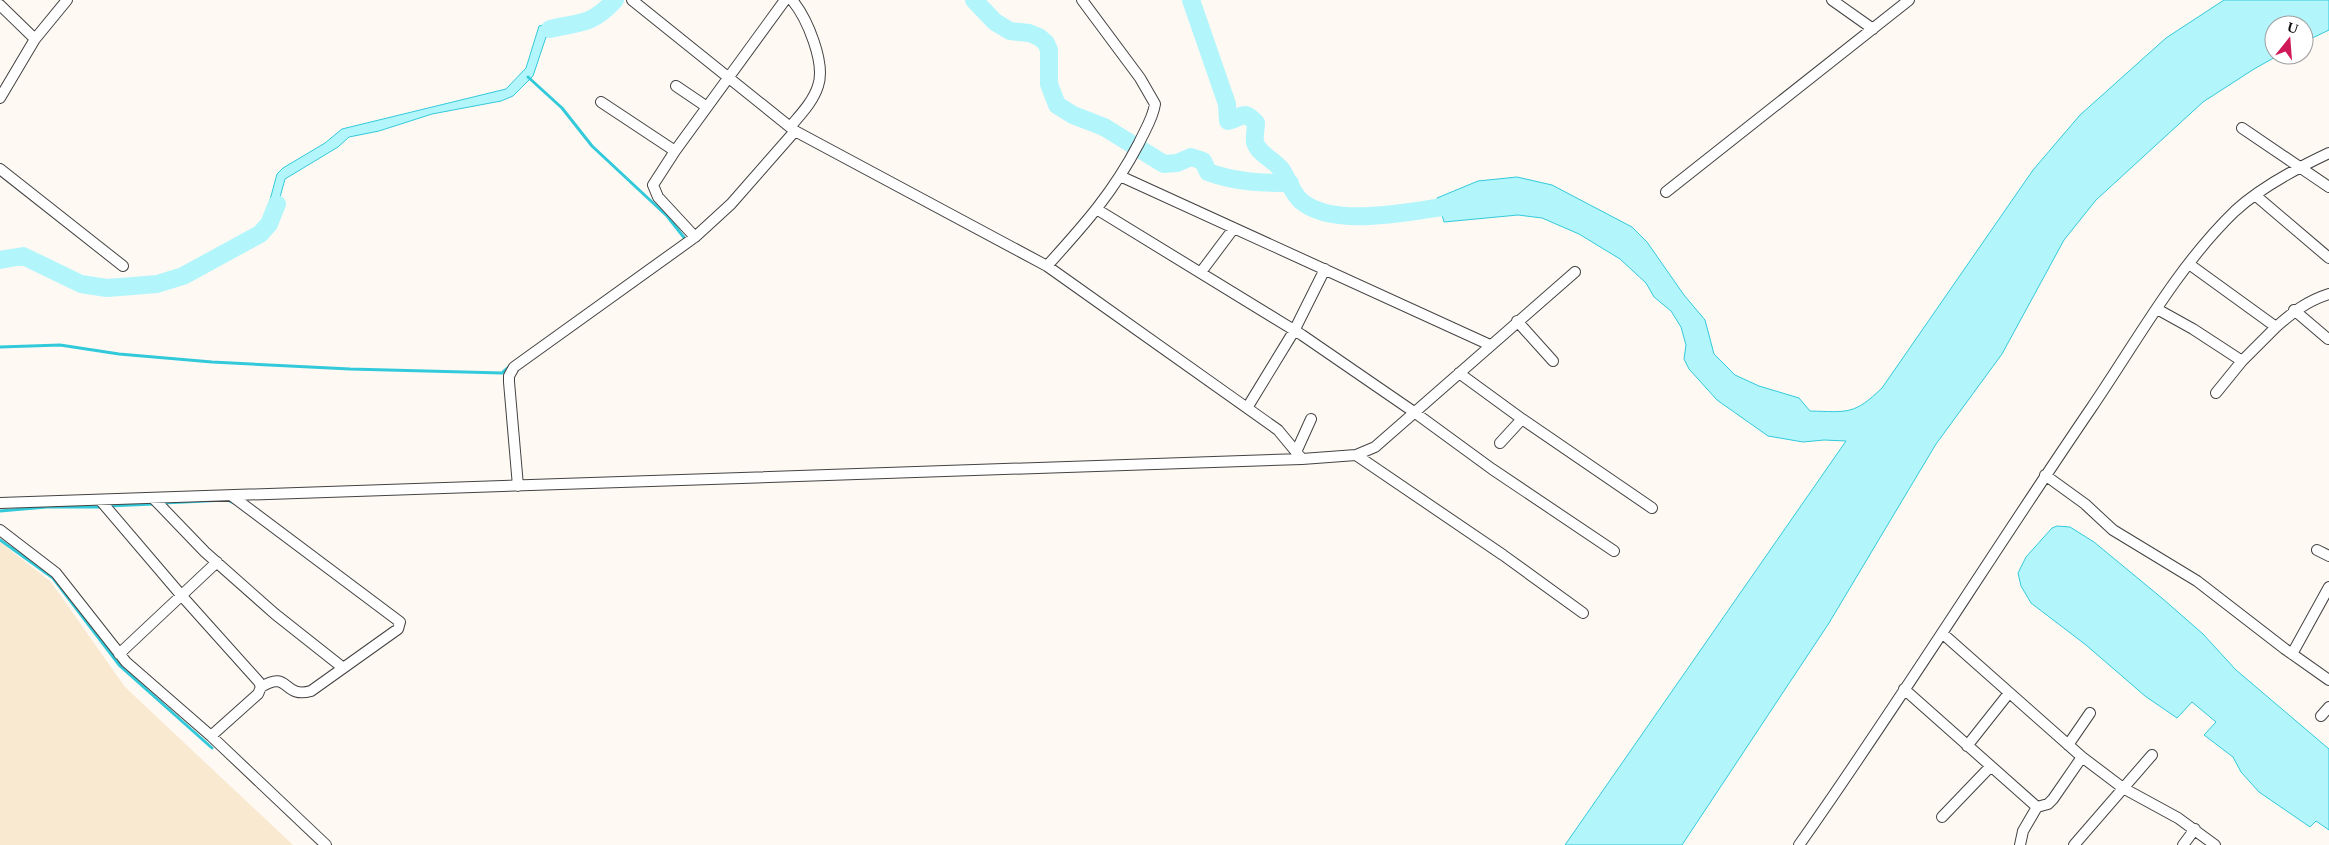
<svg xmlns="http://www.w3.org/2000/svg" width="2329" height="845" viewBox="0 0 2329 845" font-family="Spectral,serif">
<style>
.farmland{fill:#f9e9d0}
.water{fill:#b2f6fc;stroke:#32cada}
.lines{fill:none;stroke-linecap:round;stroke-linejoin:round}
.stream{stroke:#32cada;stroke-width:3}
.river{stroke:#b2f6fc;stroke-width:18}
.minor-casing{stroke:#434343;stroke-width:12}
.minor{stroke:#fff;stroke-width:10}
</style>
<rect width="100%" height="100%" fill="#fff9f3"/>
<path class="farmland" d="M 0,542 L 51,582 L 125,687 L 293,845 L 0,845 Z"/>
<path class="water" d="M 2224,0 L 2329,0 L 2329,30 L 2304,42 L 2304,25 L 2274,25 L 2274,55 L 2279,55 L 2254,69 L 2203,102 L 2096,200 L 2064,240 L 2002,354 L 1936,444 L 1829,623 L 1682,845 L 1565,845 L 1846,441 L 1824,440 L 1803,442 L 1768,436 L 1717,400 L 1689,369 L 1684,359 L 1686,345 L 1681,327 L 1671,311 L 1654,297 L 1646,283 L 1620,259 L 1579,234 L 1542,218 L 1518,215 L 1444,222 L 1437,198 L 1478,181 L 1517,177 L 1552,185 L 1632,227 L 1647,242 L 1684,295 L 1705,320 L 1714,354 L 1735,375 L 1759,386 L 1799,398 L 1810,411 C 1848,412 1854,415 1882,388 L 2033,170 L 2080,115 L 2166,38 Z
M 571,18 L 572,29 L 546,37 L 533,76 L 513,96 L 501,101 L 432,114 L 379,131 L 349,137 L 338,147 L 285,179 L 272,226 L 264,222 L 277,174 L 283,168 L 325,143 L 342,129 L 506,89 L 526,68 L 539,26 Z
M 2057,526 L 2070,527 L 2094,542 L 2163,599 L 2203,634 L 2236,670 L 2329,749 L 2329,830 L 2316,821 L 2310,827 L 2259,792 L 2241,772 L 2233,757 L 2204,735 L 2216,722 L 2192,702 L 2177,718 L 2145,696 L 2086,645 L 2031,603 L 2021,586 L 2018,573 L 2026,557 L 2052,528 Z"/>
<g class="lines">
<path class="stream" d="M 528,77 L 562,108 L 592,146 L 667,216 L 686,240
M 0,347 L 60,345 L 119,354 L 212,362 L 350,369 L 502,373 L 510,366
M 163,503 L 227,500 L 236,504
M 108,506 L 154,504
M 0,511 L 47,507 L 102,507
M 0,540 L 53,578 L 120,666 L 212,748"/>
<path class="river" d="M 974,0 L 995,22 L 1010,31 L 1029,33 L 1039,37 L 1046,43 L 1049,50 L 1049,84 L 1057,105 L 1073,115 L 1104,127 L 1164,164 L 1177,163 L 1191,157 L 1203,161 L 1208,172 C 1235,182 1261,183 1290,183
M 1191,0 L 1227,104 L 1228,121 C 1243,118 1242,108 1256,123 C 1256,129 1254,136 1255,142 C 1258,154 1273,159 1281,169 C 1288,179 1292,193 1301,201 C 1334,229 1410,211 1450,206 L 1461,203
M 550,29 C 583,21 590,26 615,0
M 0,260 L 23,256 L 81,284 L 107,288 L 133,286 L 157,284 L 183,276 L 260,234 L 269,224 L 277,204"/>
<defs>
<path id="minor" d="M 632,0 L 795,131 L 1047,266 L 1278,430 L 1302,459
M 1832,0 L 1873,29
M 0,5 L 35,39
M 676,86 L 707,107
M 0,98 L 35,39 L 67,0
M 601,102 L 675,151
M 790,127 C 800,115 813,102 818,86 C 826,63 807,18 792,0
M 2242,128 L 2329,187
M 0,169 L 123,266
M 1120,176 L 1490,345
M 1666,192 L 1909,0
M 2255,195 L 2329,258
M 1098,210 L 1302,335 L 1414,412 L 1492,469 L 1614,551
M 695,237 L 658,197 L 653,185 L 675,151 L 785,0
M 2189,264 L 2276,327 C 2293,312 2307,301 2329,294
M 1047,266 C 1084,225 1113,193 1139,143 C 1145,130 1153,118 1155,104 L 1140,78 L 1082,0
M 1201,272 L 1234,228
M 2157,309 L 2193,329 L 2242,361
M 2294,310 L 2328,339
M 1517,321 L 1553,361
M 1459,373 L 1522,419 L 1652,508
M 2216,393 L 2242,361 L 2276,327
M 1247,408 L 1294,331 L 1325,269
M 1500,443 L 1522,419
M 1297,450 L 1311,419
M 1356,455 L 1503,555 L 1583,613
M 2045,475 L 2085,504 L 2113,530 L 2197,581 L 2285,649 L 2329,680
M 518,486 L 509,382 L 509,376 L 514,367 L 695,237 L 731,204 L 795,131
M 232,496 L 400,622 L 398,629 L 311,691 C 282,699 290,669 261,687
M 153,498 L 205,552 L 275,614 L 342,667
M 100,500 L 181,595 L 259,682 L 261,687 L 258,694 L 211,736
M 0,503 L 1302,459 L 1356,455 L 1375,447 L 1575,272
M 0,530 L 56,573 L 126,662 L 211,736 L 326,845
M 2317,550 L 2329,556
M 1942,633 L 2082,757 L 2123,788 L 2178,818 L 2215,845
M 119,654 L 217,562
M 2292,654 L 2329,587
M 1904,689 L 2037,807 L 2023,831 L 2020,845
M 2321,716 L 2329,707
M 2068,745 L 2090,713
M 1967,746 L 2009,693
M 2037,807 L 2048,804 L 2053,799 L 2082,757
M 1942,817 L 1990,767
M 1799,845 C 1900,702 1993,552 2092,407 C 2137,341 2177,267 2235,211 C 2261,187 2297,168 2329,153
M 2074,845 L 2152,755
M 2183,845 L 2195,829"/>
</defs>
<use href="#minor" class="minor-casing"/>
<use href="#minor" class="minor"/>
</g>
<g transform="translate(2289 40) rotate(17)"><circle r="24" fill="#ffffff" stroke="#9f9f9f"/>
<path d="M0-4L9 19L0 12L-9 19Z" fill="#cf1958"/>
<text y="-8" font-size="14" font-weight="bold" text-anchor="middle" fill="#101010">U</text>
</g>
</svg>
